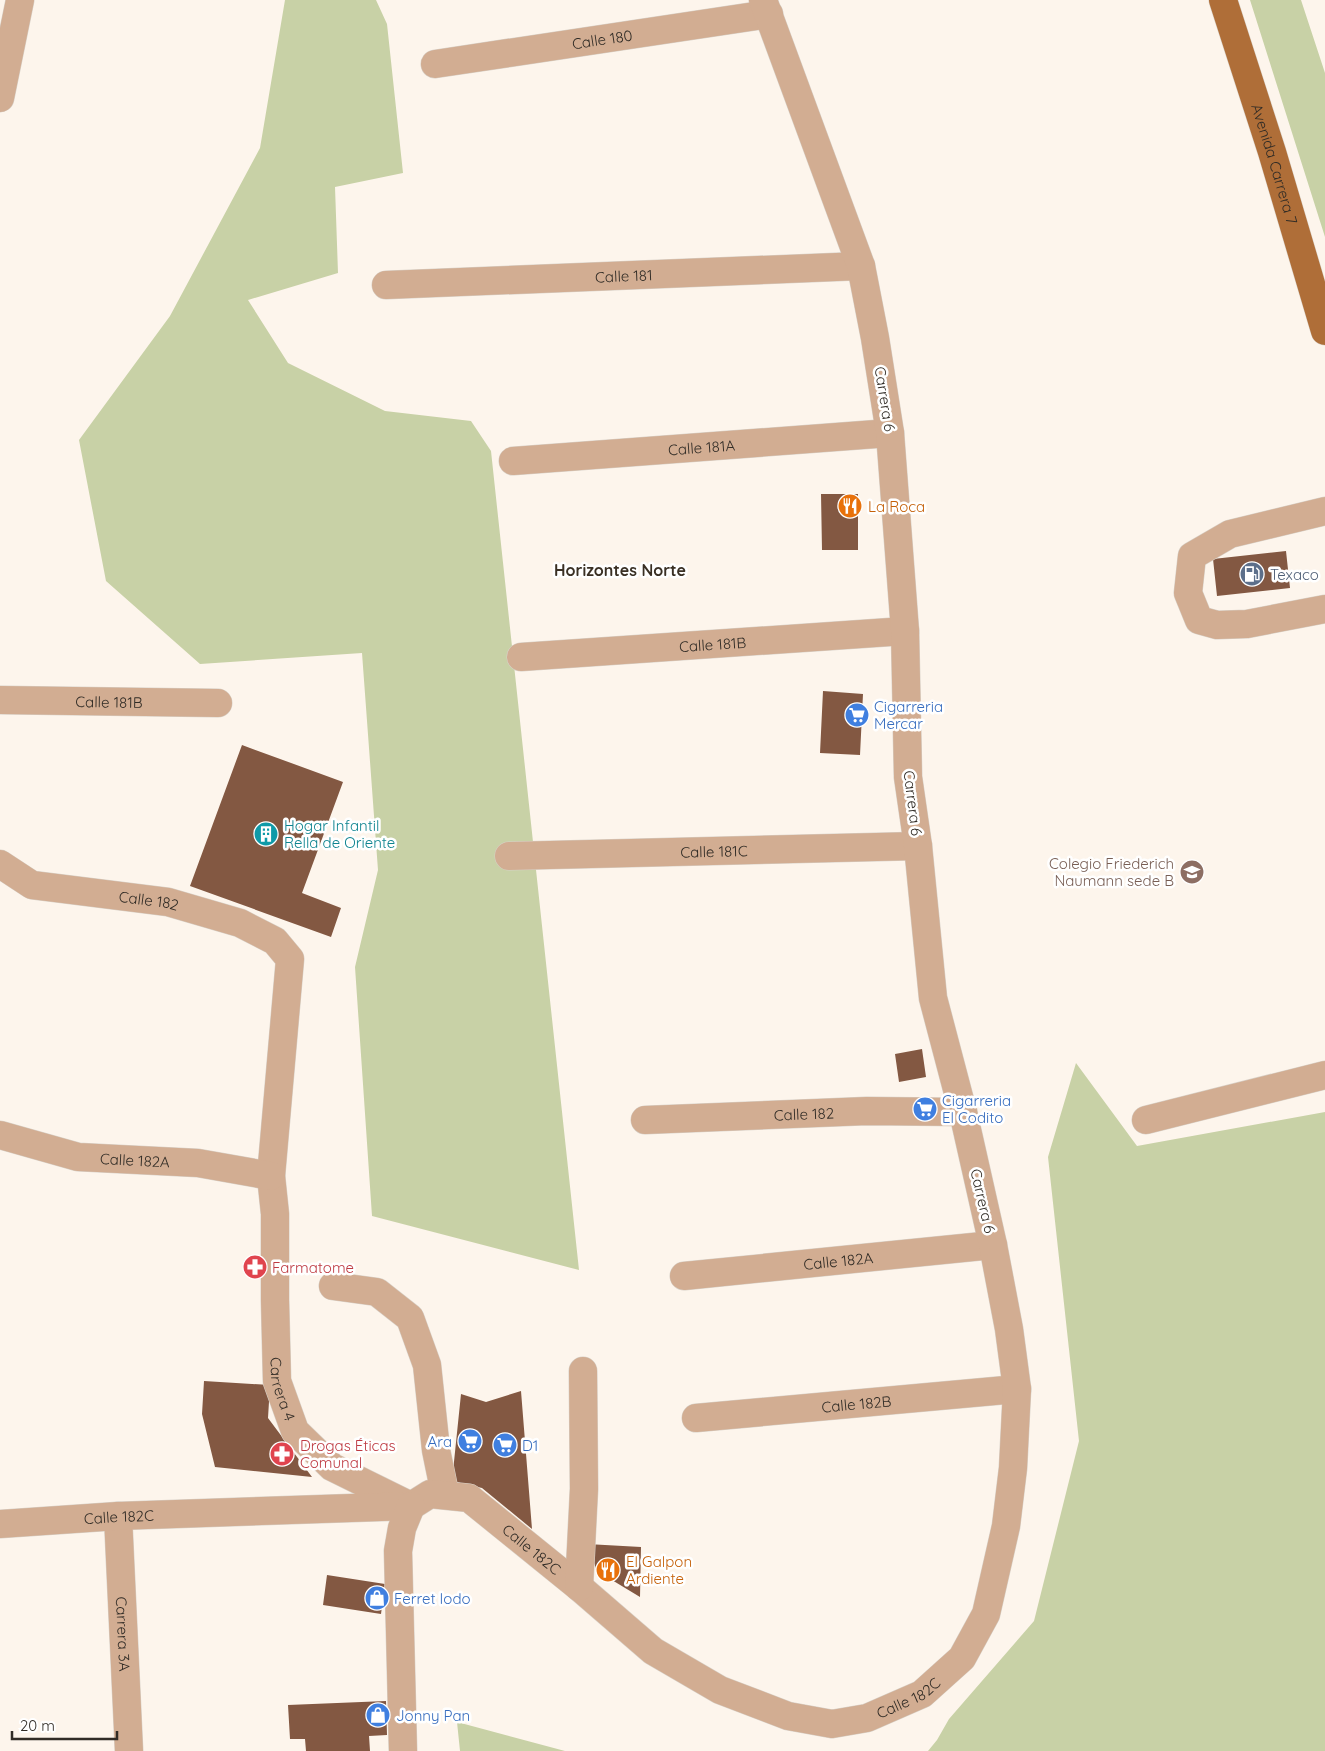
<svg xmlns="http://www.w3.org/2000/svg" width="1325" height="1751" viewBox="0 0 1325 1751" font-family="Quicksand,sans-serif">
<style>
.green{fill:#c8d1a6}
.building{fill:#835842}
.lines{fill:none;stroke-linecap:round;stroke-linejoin:round}
.minor-casing{stroke:#d8d1c8;stroke-width:29}
.major-casing{stroke:#d8d1c8;stroke-width:29}
.minor{stroke:#d2ad92;stroke-width:28}
.major{stroke:#af6e38;stroke-width:28}
.labels{text-anchor:middle;dominant-baseline:central;stroke-width:5;stroke-linejoin:round;paint-order:stroke}
.street-label{font-size:15px;fill:#312c26;stroke:#fff}
.food-label{font-size:15px;fill:#c56008;stroke:#fff;text-anchor:start}
.service-label{font-size:15px;fill:#4e5e75;stroke:#fff;text-anchor:start}
.shop-label{font-size:15px;fill:#366cbe;stroke:#fff;text-anchor:start}
.culture-label{font-size:15px;fill:#0d838f;stroke:#fff;text-anchor:start}
.education-label{font-size:15px;fill:#785e54;stroke:#fff;text-anchor:end}
.health-label{font-size:15px;fill:#be3a42;stroke:#fff;text-anchor:start}
.neighbourhood-label{font-size:16px;font-weight:bold;fill:#3a3024;stroke:#fff}
</style>
<rect width="100%" height="100%" fill="#fdf5ec"/>
<path class="green" d="M 285,0 L 376,0 L 387,24 L 403,173 L 335,187 L 338,273 L 248,300 L 288,363 L 385,411 L 471,421 L 491,451 L 579,1270 L 372,1216 L 355,967 L 378,870 L 362,653 L 200,664 L 106,581 L 79,440 L 170,316 L 260,148 Z
M 1250,0 L 1301,0 L 1325,73 L 1325,237 Z
M 1076,1063 L 1137,1146 L 1325,1112 L 1325,1751 L 928,1751 L 937,1740 L 949,1719 L 1034,1621 L 1079,1441 L 1048,1157 Z
M 457,1722 L 565,1751 L 460,1751 Z"/>
<path class="building" d="M 821,494 L 858,494 L 858,550 L 822,550 Z
M 1286,551 L 1290,588 L 1217,596 L 1213,559 Z
M 823,691 L 863,694 L 860,755 L 820,753 Z
M 242,745 L 343,782 L 302,893 L 341,908 L 331,937 L 190,886 Z
M 922,1049 L 926,1077 L 899,1082 L 895,1054 Z
M 204,1381 L 270,1385 L 268,1418 L 312,1477 L 215,1467 L 202,1414 Z
M 521,1391 L 532,1529 L 482,1488 L 452,1481 L 461,1394 L 486,1402 Z
M 587,1544 L 641,1547 L 640,1597 L 597,1571 Z
M 327,1575 L 385,1584 L 381,1614 L 323,1605 Z
M 386,1701 L 387,1735 L 369,1736 L 370,1751 L 306,1751 L 305,1739 L 290,1739 L 288,1705 Z"/>
<g class="lines">
<defs>
<g id="minor">
<path id="s1" d="M 435,64 L 769,14"/>
<path d="M 0,98 L 20,0"/>
<path id="s2" d="M 386,285 L 861,266"/>
<path id="s3" d="M 513,461 L 890,433"/>
<path d="M 1325,511 L 1230,534 L 1192,556 L 1188,593 L 1199,620 L 1217,625 L 1247,624 L 1325,609"/>
<path id="s4" d="M 521,657 L 905,631"/>
<path id="s5" d="M 0,700 L 218,703"/>
<path id="s6" d="M 509,856 L 918,846"/>
<path id="s7" d="M 0,864 L 32,885 L 168,902 L 240,923 L 275,941 L 290,959 L 271,1176 L 275,1214 L 275,1300 L 277,1381 L 295,1431 L 332,1467 L 407,1504"/>
<path id="s8" d="M 645,1120 L 867,1111 L 963,1112"/>
<path d="M 1146,1120 L 1325,1075"/>
<path id="s9" d="M 0,1135 L 78,1157 L 198,1163 L 271,1176"/>
<path id="s10" d="M 684,1276 L 993,1245"/>
<path d="M 333,1286 L 377,1292 L 410,1318 L 427,1365 L 436,1450 L 445,1494"/>
<path id="s11" d="M 696,1418 L 1017,1389"/>
<path id="s12" d="M 118,1516 L 129,1751"/>
<path id="s13" d="M 0,1524 L 118,1516 L 411,1506 L 430,1494 L 469,1498 L 579,1587 L 653,1651 L 720,1690 L 788,1716 L 832,1724 L 867,1718 L 922,1694 L 962,1658 L 986,1614 L 1006,1526 L 1013,1468 L 1017,1389 L 1009,1329 L 993,1245 L 963,1112 L 933,998 L 918,846 L 908,777 L 905,631 L 890,433 L 875,338 L 861,266 L 763,0"/>
<path d="M 579,1587 L 584,1489 L 583,1371"/>
<path d="M 403,1751 L 398,1551 L 402,1528 L 411,1506"/>
</g>
<g id="major">
<path id="s14" d="M 1223,0 L 1272,152 L 1325,331"/>
</g>
</defs>
<use href="#minor" class="minor-casing"/>
<use href="#major" class="major-casing"/>
<use href="#minor" class="minor"/>
<use href="#major" class="major"/>
</g>
<defs>
<symbol id="restaurant-disc" viewBox="-11 -11 22 22"><circle r="9.5" fill="#e8710a" stroke="#fff"/><path d="M-5-6h1v4h1v-4h1v4h1v-4h1v5L-1.5 .5V6h-2V.5L-5-1ZM5-6V6H3V1.5H1.5Q1.5-4 5-6Z" fill="#fff"/></symbol>
<symbol id="fuel-disc" viewBox="-11 -11 22 22"><circle r="9.5" fill="#5c6f8a" stroke="#fff"/><path d="M-5.5-6h7V0h2V4h1.3V-2.5L3-4.5l.8-.8L6-3V5H2.5V1h-1V6h-7ZM-4.2-4.7v3.2H.2V-4.7Z" fill="#fff"/></symbol>
<symbol id="supermarket-disc" viewBox="-11 -11 22 22"><circle r="9.5" fill="#3f7fe0" stroke="#fff"/><path d="M-6-5.5h2.5l.6 2H6L4.5 2H-2.5L-4.4-4H-6ZM-1.5 3.2a1.3 1.3 0 1 0 .1 0ZM3 3.2a1.3 1.3 0 1 0 .1 0Z" fill="#fff"/></symbol>
<symbol id="building-disc" viewBox="-11 -11 22 22"><circle r="9.5" fill="#0f9aa8" stroke="#fff"/><path d="M-4-6H4V6H1V3H-1V6H-4ZM-2.5-4.3h1.7v1.8h-1.7ZM.8-4.3h1.7v1.8H.8ZM-2.5-1h1.7V.8h-1.7ZM.8-1h1.7V.8H.8Z" fill="#fff"/></symbol>
<symbol id="school-disc" viewBox="-11 -11 22 22"><circle r="9.5" fill="#8d6e63" stroke="#fff"/><path d="M0-5L7-2L0 1L-7-2ZM-4 1L0 2.5L4 1V4Q0 6-4 4Z" fill="#fff"/></symbol>
<symbol id="pharmacy-disc" viewBox="-11 -11 22 22"><circle r="9.5" fill="#e0444e" stroke="#fff"/><path d="M-2-6h4v4h4v4h-4v4h-4v-4h-4v-4h4Z" fill="#fff"/></symbol>
<symbol id="shop-disc" viewBox="-11 -11 22 22"><circle r="9.5" fill="#3f7fe0" stroke="#fff"/><path d="M-5-2.5h2.3a2.7 3.5 0 0 1 5.4 0H5L5.5 6h-11ZM-1.5-2.5h3a1.5 2.3 0 0 0-3 0Z" fill="#fff"/></symbol>
</defs>
<g fill-rule="evenodd">
<use href="#restaurant-disc" x="836" y="492" width="28" height="28"/>
<use href="#fuel-disc" x="1238" y="560" width="28" height="28"/>
<use href="#supermarket-disc" x="843" y="701" width="28" height="28"/>
<use href="#building-disc" x="252" y="820" width="28" height="28"/>
<use href="#school-disc" x="1178" y="858" width="28" height="28"/>
<use href="#supermarket-disc" x="911" y="1095" width="28" height="28"/>
<use href="#pharmacy-disc" x="241" y="1253" width="28" height="28"/>
<use href="#supermarket-disc" x="456" y="1427" width="28" height="28"/>
<use href="#supermarket-disc" x="491" y="1431" width="28" height="28"/>
<use href="#pharmacy-disc" x="268" y="1440" width="28" height="28"/>
<use href="#restaurant-disc" x="594" y="1556" width="28" height="28"/>
<use href="#shop-disc" x="363" y="1584" width="28" height="28"/>
<use href="#shop-disc" x="364" y="1701" width="28" height="28"/>
</g>
<g class="labels">
<g class="street-label">
<text stroke="none"><textPath href="#s1" startOffset="169">Calle 180</textPath></text>
<text stroke="none"><textPath href="#s14" startOffset="172">Avenida Carrera 7</textPath></text>
<text stroke="none"><textPath href="#s2" startOffset="238">Calle 181</textPath></text>
<text transform="translate(885 399) rotate(81)">Carrera 6</text>
<text stroke="none"><textPath href="#s3" startOffset="189">Calle 181A</textPath></text>
<text stroke="none"><textPath href="#s4" startOffset="192">Calle 181B</textPath></text>
<text stroke="none"><textPath href="#s5" startOffset="109">Calle 181B</textPath></text>
<text transform="translate(913 803) rotate(83)">Carrera 6</text>
<text stroke="none"><textPath href="#s6" startOffset="205">Calle 181C</textPath></text>
<text stroke="none"><textPath href="#s7" startOffset="156">Calle 182</textPath></text>
<text stroke="none"><textPath href="#s8" startOffset="159">Calle 182</textPath></text>
<text stroke="none"><textPath href="#s9" startOffset="138">Calle 182A</textPath></text>
<text transform="translate(983 1201) rotate(77)">Carrera 6</text>
<text stroke="none"><textPath href="#s10" startOffset="155">Calle 182A</textPath></text>
<text stroke="none"><textPath href="#s7" startOffset="745">Carrera 4</textPath></text>
<text stroke="none"><textPath href="#s11" startOffset="161">Calle 182B</textPath></text>
<text stroke="none"><textPath href="#s13" startOffset="119">Calle 182C</textPath></text>
<text stroke="none"><textPath href="#s13" startOffset="554">Calle 182C</textPath></text>
<text stroke="none"><textPath href="#s12" startOffset="118">Carrera 3A</textPath></text>
<text stroke="none"><textPath href="#s13" startOffset="989">Calle 182C</textPath></text>
</g>
<g class="food-label">
<text x="868" y="506">La Roca</text>
<text x="626" y="1561">El Galpon<tspan x="626" dy="17">Ardiente</tspan></text>
</g>
<g class="service-label">
<text x="1270" y="574">Texaco</text>
</g>
<g class="shop-label">
<text x="874" y="706">Cigarreria<tspan x="874" dy="17">Mercar</tspan></text>
<text x="942" y="1100">Cigarreria<tspan x="942" dy="17">El Codito</tspan></text>
<text x="452" y="1441" text-anchor="end">Ara</text>
<text x="522" y="1445">D1</text>
<text x="394" y="1598">Ferret Iodo</text>
<text x="396" y="1715">Jonny Pan</text>
</g>
<g class="culture-label">
<text x="284" y="825">Hogar Infantil<tspan x="284" dy="17">Rella de Oriente</tspan></text>
</g>
<g class="education-label">
<text x="1174" y="863">Colegio Friederich<tspan x="1174" dy="17">Naumann sede B</tspan></text>
</g>
<g class="health-label">
<text x="272" y="1267">Farmatome</text>
<text x="300" y="1445">Drogas Éticas<tspan x="300" dy="17">Comunal</tspan></text>
</g>
<g class="neighbourhood-label">
<text x="620" y="570">Horizontes Norte</text>
</g>
</g>
<path d="M12 1731v8h105v-8" fill="none" stroke="#312c26" stroke-width="2.5"/>
<text x="20" y="1731" font-size="15" fill="#312c26" stroke="#ffffff" stroke-width="4" paint-order="stroke">20 m</text>
</svg>
